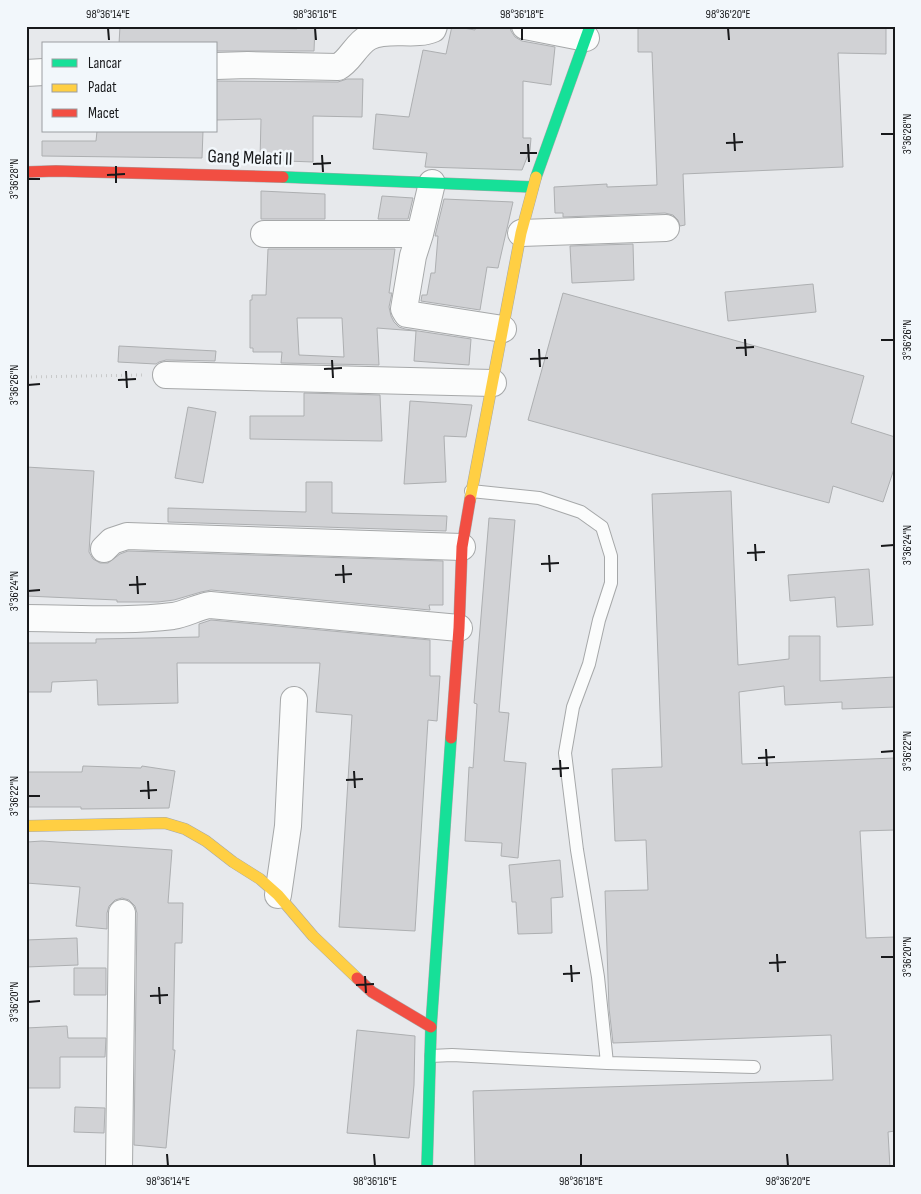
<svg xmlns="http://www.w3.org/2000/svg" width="921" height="1194" viewBox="0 0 921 1194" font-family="'Sofia Sans Condensed',sans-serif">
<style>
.building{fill:#d1d2d5;stroke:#adafb1;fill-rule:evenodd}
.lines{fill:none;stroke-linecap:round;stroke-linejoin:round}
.lane-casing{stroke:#a6a8a9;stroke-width:14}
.street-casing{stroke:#a6a8a9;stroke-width:28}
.fast-casing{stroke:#a6a8a9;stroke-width:12}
.slow-casing{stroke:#a6a8a9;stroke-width:12}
.jam-casing{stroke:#a6a8a9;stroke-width:12}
.path{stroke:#c8c9c9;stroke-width:3;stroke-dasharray:1 4;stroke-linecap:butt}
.lane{stroke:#fbfcfc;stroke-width:12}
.street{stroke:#fbfcfc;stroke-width:26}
.fast{stroke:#16e098;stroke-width:11}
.slow{stroke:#ffcf43;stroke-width:11}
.jam{stroke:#f24e42;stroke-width:11}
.ticks{fill:none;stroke:#18191b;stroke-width:2}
.labels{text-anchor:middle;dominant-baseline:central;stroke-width:5;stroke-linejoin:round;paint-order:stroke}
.street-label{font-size:19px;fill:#18191b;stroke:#f2f7fb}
.neatline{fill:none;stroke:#18191b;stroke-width:2}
.ticks-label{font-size:12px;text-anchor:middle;fill:#18191b}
</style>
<rect width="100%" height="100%" fill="#e7e9ec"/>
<path class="building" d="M 120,26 L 297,29 L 297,26 L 315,26 L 314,51 L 216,51 L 216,44 L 119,44 Z
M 452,26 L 475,30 L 476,26 L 510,26 L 511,31 L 515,37 L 522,41 L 555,47 L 551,85 L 523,81 L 523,138 L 531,138 L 530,150 L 522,170 L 425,167 L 427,153 L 373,149 L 376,114 L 409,117 L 423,50 L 446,54 Z
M 638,26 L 886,26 L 886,54 L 838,53 L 843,167 L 683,174 L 685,225 L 680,226 L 678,220 L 673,215 L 665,213 L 563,217 L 563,213 L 555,213 L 554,187 L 607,184 L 607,187 L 657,185 L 652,52 L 638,52 Z
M 347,79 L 363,79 L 362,117 L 313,116 L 313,162 L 260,160 L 261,119 L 216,120 L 216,81 L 338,82 Z
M 97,131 L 203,131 L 202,158 L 42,156 L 42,141 L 96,141 Z
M 261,191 L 325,194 L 325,219 L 261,219 Z
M 382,196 L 413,198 L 408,219 L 378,219 Z
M 444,199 L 513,202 L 498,268 L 487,267 L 480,310 L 421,301 L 422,295 L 427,295 L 431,273 L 435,273 L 438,236 L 435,236 Z
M 633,244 L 634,280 L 572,283 L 570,246 Z
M 268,249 L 395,249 L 389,293 L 392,293 L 389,307 L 391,316 L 394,322 L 399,327 L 405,329 L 471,339 L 469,365 L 414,361 L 416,331 L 377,328 L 379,365 L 281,363 L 282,352 L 253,352 L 253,348 L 250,348 L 250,300 L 252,300 L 252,295 L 266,295 ZM 297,318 L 342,318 L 344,357 L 299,355 Z
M 813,284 L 816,312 L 728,321 L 725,292 Z
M 563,293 L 864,376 L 851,423 L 895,437 L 895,466 L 883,502 L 833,486 L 829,503 L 528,420 Z
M 119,346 L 216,351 L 215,361 L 166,360 L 159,362 L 156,364 L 118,362 Z
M 304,393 L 380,395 L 382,441 L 250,439 L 250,416 L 304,416 Z
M 410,401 L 472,405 L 466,437 L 444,436 L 446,482 L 404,484 Z
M 188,407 L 216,412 L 203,483 L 175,478 Z
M 26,467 L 94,471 L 89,552 L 93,559 L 100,563 L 108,563 L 120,554 L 128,551 L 443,561 L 443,605 L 429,605 L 430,610 L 211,590 L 201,592 L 174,600 L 158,602 L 117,602 L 117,600 L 26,596 Z
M 306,482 L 332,482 L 332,513 L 447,516 L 446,531 L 168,522 L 168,508 L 306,512 Z
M 731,491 L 738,665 L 789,659 L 789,636 L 820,636 L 820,681 L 895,677 L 895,707 L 842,709 L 842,702 L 785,705 L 784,686 L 739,692 L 742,764 L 895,758 L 895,830 L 860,831 L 866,938 L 895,937 L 895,1131 L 888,1132 L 890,1168 L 475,1168 L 473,1091 L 833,1080 L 831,1035 L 613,1043 L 609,1008 L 605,891 L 648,890 L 646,840 L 615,841 L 612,769 L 662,767 L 652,494 Z
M 489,518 L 515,520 L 499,712 L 509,713 L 504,761 L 526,763 L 518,858 L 501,856 L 502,843 L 465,841 L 469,767 L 473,768 L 477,704 L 474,703 Z
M 869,569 L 873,625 L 837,627 L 835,597 L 790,601 L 788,575 Z
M 211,620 L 430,640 L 430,676 L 440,676 L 437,721 L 428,720 L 415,931 L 339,927 L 352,715 L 316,712 L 320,663 L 177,663 L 178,703 L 98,705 L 97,680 L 52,682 L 51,692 L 26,692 L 26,643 L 96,643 L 96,639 L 199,637 L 199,624 Z
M 83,766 L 141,768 L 142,766 L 175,771 L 169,808 L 81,809 L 81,807 L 26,807 L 26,772 L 82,772 Z
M 42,841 L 172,850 L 168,903 L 183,903 L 182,943 L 175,943 L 173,1050 L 175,1050 L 166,1148 L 134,1145 L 137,913 L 135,906 L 129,900 L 122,898 L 115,900 L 109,906 L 107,913 L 107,929 L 76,926 L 80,887 L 26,883 L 27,842 Z
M 560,860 L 563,897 L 551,898 L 552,933 L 518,934 L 516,902 L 512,902 L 509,865 Z
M 77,938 L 78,965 L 26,967 L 26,940 Z
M 74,968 L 106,968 L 106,995 L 74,995 Z
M 67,1026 L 68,1038 L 106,1038 L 105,1057 L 60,1057 L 60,1088 L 26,1088 L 26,1028 Z
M 357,1030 L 415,1036 L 414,1085 L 409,1138 L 347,1133 Z
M 75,1107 L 105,1108 L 104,1133 L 74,1132 Z"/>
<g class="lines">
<defs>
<path id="lane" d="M 471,491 L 539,498 L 581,512 L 602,527 L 611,556 L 611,583 L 599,620 L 589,664 L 573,707 L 565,753 L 577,850 L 598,977 L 607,1063
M 431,1056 L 452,1055 L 607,1063 L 754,1067"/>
<path id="street" d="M 525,26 L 586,38
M 216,66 L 248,65 L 338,67 C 350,61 356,44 369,37 C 387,27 415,37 433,29 L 434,26
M 26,73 L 44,72
M 432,183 L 420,234 L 413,256 L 404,309 L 407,314 L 503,329
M 521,233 L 666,228
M 264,234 L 420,234
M 166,375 L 493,383
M 104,549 L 112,541 L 127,536 L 462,547
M 26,618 C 75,618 125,622 173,616 C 186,614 197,607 210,605 L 459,628
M 278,895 L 288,826 L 294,700
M 119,1168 L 122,913"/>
<path id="fast" d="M 283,177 L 533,187
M 536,177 L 590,26
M 427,1168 L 431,1027 L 451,738"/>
<path id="slow" d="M 470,500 L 521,233 L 536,177
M 26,826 L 165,823 L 185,829 L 206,841 L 233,862 L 260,879 L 278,895 L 313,936 L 357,978"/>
<path id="jam" d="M 26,172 L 56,171 L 283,177
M 451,738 L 459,628 L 462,547 L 470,500
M 357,978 L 372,992 L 431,1027"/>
</defs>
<use href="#lane" class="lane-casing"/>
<use href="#street" class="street-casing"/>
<use href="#fast" class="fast-casing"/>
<use href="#slow" class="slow-casing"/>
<use href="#jam" class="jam-casing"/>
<path class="path" d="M 26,377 L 143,375"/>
<use href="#lane" class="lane"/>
<use href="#street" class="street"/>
<use href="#fast" class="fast"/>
<use href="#slow" class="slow"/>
<use href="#jam" class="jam"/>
</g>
<path class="ticks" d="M 108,28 L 109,40M 315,28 L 316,40M 522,28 L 522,40M 728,28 L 729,40M 734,133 L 735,151M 881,134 L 894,134M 726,143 L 743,142M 528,144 L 529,162M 520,153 L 537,153M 322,155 L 323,172M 313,164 L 331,163M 116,166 L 116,183M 107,175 L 125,174M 28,179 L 40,179M 745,339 L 746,356M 881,340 L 894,340M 736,348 L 754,347M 539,349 L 540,367M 530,359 L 548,358M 332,360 L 333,378M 324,369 L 342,368M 126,371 L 127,388M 118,380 L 136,379M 28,385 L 40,384M 755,544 L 756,561M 881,546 L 894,545M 747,553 L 765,552M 549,555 L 550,572M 541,564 L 559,563M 343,565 L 344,583M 335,575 L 352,574M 137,576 L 138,594M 129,585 L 146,584M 28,591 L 40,590M 766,749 L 767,766M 881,752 L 894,751M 758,758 L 775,757M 560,760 L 561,777M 552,769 L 569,768M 354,771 L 355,788M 346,780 L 363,779M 148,781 L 149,799M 140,791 L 157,790M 28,796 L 40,796M 777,954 L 778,972M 881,957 L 894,957M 769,963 L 786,962M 571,965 L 572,982M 563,974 L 580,973M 365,976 L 366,993M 356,985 L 374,984M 159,987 L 160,1004M 150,996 L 168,995M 28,1002 L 40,1001M 167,1154 L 168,1166M 374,1154 L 375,1166M 581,1154 L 581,1166M 787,1154 L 788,1166"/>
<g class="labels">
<g class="street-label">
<text transform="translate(250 158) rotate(2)">Gang Melati II</text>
</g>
</g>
<rect width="921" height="1194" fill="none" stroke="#f2f7fb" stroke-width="55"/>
<rect x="42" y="42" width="175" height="90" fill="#f2f7fb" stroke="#9b9ea1"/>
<rect x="52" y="59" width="25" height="8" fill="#16e098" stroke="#9b9ea1"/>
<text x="88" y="68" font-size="15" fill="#18191b">Lancar</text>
<rect x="52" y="84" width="25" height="8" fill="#ffcf43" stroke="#9b9ea1"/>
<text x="88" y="92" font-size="15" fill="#18191b">Padat</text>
<rect x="52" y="109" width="25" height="8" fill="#f24e42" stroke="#9b9ea1"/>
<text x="88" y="118" font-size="15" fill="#18191b">Macet</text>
<rect x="28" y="28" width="866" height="1138" class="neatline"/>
<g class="ticks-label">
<text x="108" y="18">98°36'14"E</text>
<text x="315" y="18">98°36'16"E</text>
<text x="522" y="18">98°36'18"E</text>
<text x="728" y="18">98°36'20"E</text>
<text transform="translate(907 134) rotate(-90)" y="4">3°36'28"N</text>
<text transform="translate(14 179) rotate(-90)" y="4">3°36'28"N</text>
<text transform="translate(907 340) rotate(-90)" y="4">3°36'26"N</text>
<text transform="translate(14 385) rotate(-90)" y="4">3°36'26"N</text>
<text transform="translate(907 545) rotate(-90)" y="4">3°36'24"N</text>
<text transform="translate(14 591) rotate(-90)" y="4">3°36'24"N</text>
<text transform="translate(907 751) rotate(-90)" y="4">3°36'22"N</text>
<text transform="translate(14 796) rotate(-90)" y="4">3°36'22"N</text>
<text transform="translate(907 957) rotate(-90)" y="4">3°36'20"N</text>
<text transform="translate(14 1002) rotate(-90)" y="4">3°36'20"N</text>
<text x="168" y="1185">98°36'14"E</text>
<text x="375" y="1185">98°36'16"E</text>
<text x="581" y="1185">98°36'18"E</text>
<text x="788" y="1185">98°36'20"E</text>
</g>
</svg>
